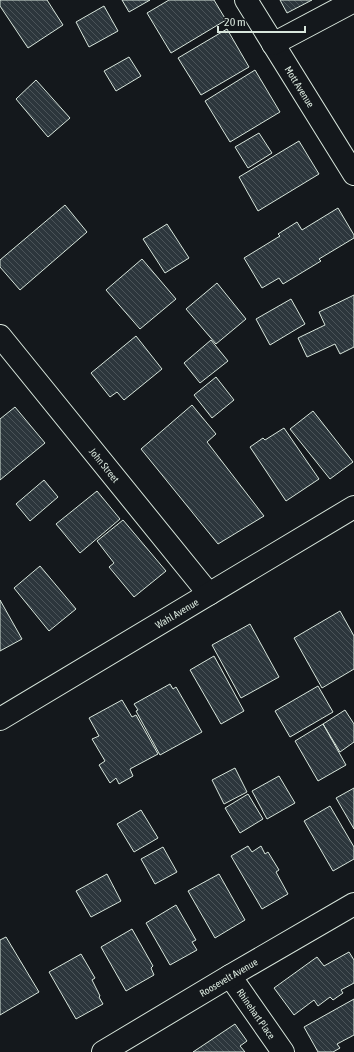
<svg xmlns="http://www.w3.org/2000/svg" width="354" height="1052" viewBox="0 0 354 1052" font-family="'Asap Condensed',sans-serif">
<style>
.building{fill:url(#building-back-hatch);stroke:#d8e6dc}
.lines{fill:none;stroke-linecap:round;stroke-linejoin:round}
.minor-casing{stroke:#d8e6dc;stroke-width:24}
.minor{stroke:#14181c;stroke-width:22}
.labels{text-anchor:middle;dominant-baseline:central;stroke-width:3;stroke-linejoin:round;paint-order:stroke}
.street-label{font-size:10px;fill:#d8e6dc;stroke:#14181c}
</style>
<defs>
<pattern id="building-back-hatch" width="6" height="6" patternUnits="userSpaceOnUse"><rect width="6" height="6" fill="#2c363c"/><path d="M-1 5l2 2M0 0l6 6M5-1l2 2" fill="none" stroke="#4a5358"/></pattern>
</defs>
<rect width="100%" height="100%" fill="#14181c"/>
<path class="building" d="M 0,0 L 47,0 L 63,25 L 28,48 L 0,6 Z
M 122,0 L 150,0 L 129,12 Z
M 169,0 L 214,0 L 226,20 L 171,53 L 147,13 Z
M 280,0 L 312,0 L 287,13 Z
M 104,6 L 118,31 L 89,47 L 76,22 Z
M 227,29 L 249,67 L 201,95 L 178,58 Z
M 129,57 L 141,76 L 116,91 L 104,71 Z
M 255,70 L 280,112 L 230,142 L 205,101 Z
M 36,80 L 70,118 L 48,137 L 16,99 Z
M 259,133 L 272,153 L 248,168 L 235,147 Z
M 299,141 L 319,174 L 258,211 L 239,177 Z
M 65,205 L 87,232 L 20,290 L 0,267 L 0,260 Z
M 338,208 L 354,235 L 354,238 L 319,259 L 321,261 L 283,284 L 279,278 L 262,288 L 244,258 L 280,236 L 278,234 L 297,222 L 302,230 Z
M 167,224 L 189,258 L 165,273 L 143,239 Z
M 142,259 L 176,299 L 140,329 L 106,290 Z
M 217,283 L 246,319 L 216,344 L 186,309 Z
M 354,295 L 354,347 L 340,354 L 335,344 L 307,357 L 298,338 L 325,325 L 319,312 Z
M 291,299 L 305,324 L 270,345 L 256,319 Z
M 136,336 L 162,369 L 124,400 L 117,392 L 110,397 L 91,373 Z
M 211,340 L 228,361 L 200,383 L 184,363 Z
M 216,377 L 234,400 L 212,418 L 194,395 Z
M 192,405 L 216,434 L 207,442 L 264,516 L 218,544 L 141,449 Z
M 15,407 L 45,443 L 0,480 L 0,419 Z
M 313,411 L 353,462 L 330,479 L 290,429 Z
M 284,428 L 319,479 L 286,501 L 250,447 L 263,438 L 265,440 Z
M 44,480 L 58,497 L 30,521 L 16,504 Z
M 97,491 L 120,519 L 80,553 L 56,524 Z
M 123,520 L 166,571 L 134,597 L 109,567 L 114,563 L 97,541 Z
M 40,566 L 76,609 L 49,631 L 14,588 Z
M 0,600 L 22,639 L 0,651 Z
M 340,611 L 354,636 L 354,669 L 322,688 L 294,638 Z
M 250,624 L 279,677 L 241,698 L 212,645 Z
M 214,656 L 244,711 L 221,724 L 190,670 Z
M 170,684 L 173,689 L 176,687 L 202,732 L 160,755 L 136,711 L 138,710 L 134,704 Z
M 318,686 L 333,712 L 290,737 L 275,711 Z
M 122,700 L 132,717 L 136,715 L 158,754 L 130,769 L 133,776 L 119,784 L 116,778 L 110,783 L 99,765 L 105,761 L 92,739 L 99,736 L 89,718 Z
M 345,710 L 354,724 L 354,742 L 340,752 L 323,724 Z
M 323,724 L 346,765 L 318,781 L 295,741 Z
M 235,768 L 247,792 L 224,804 L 212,780 Z
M 279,776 L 295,803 L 267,819 L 252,791 Z
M 354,788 L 354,829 L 336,798 Z
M 248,794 L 263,819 L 240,833 L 225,808 Z
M 330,806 L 354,847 L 354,859 L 333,871 L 304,821 Z
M 141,810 L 158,838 L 134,852 L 117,824 Z
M 248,846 L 252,852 L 261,846 L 265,854 L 268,852 L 279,870 L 276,872 L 288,894 L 262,909 L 231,856 Z
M 163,847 L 177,872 L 155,884 L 141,859 Z
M 107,874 L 121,901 L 91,917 L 76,891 Z
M 219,874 L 245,920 L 215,938 L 188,891 Z
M 176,905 L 196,940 L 192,942 L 197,950 L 170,965 L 146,923 Z
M 132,929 L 153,966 L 151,968 L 154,975 L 126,991 L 101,947 Z
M 6,937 L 39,992 L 0,1015 L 0,940 Z
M 349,952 L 354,960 L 354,983 L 341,990 L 343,993 L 333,1000 L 330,997 L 318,1006 L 314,1000 L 294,1015 L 274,988 L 317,957 L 324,966 Z
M 81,954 L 95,978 L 92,980 L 100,996 L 99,997 L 103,1004 L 76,1019 L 49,972 Z
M 354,999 L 354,1035 L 337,1044 L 340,1048 L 333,1052 L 318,1052 L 304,1027 Z
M 235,1024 L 247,1041 L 240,1046 L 245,1052 L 193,1052 Z"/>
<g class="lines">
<defs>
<g id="minor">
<path id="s1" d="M 246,0 L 354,174"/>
<path d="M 273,44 L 354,1"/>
<path id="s2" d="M 0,336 L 209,594"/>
<path id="s3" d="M 0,719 L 354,507"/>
<path id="s4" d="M 230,976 L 283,1052"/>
<path id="s5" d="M 103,1052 L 230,976 L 354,904"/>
</g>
</defs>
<use href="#minor" class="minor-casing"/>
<use href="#minor" class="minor"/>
</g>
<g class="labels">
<g class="street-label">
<text stroke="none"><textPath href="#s1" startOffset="102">Mott Avenue</textPath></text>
<text stroke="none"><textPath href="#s2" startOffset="166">John Street</textPath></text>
<text stroke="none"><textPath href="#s3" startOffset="206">Wahl Avenue</textPath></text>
<text stroke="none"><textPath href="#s5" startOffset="146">Roosevelt Avenue</textPath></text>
<text stroke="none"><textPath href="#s4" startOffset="46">Rhinehart Place</textPath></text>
</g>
</g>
<path d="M218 26v6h87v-6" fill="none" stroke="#d8e6dc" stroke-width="2"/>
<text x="224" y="26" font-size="12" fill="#d8e6dc" stroke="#14181c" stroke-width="3" paint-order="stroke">20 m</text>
</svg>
